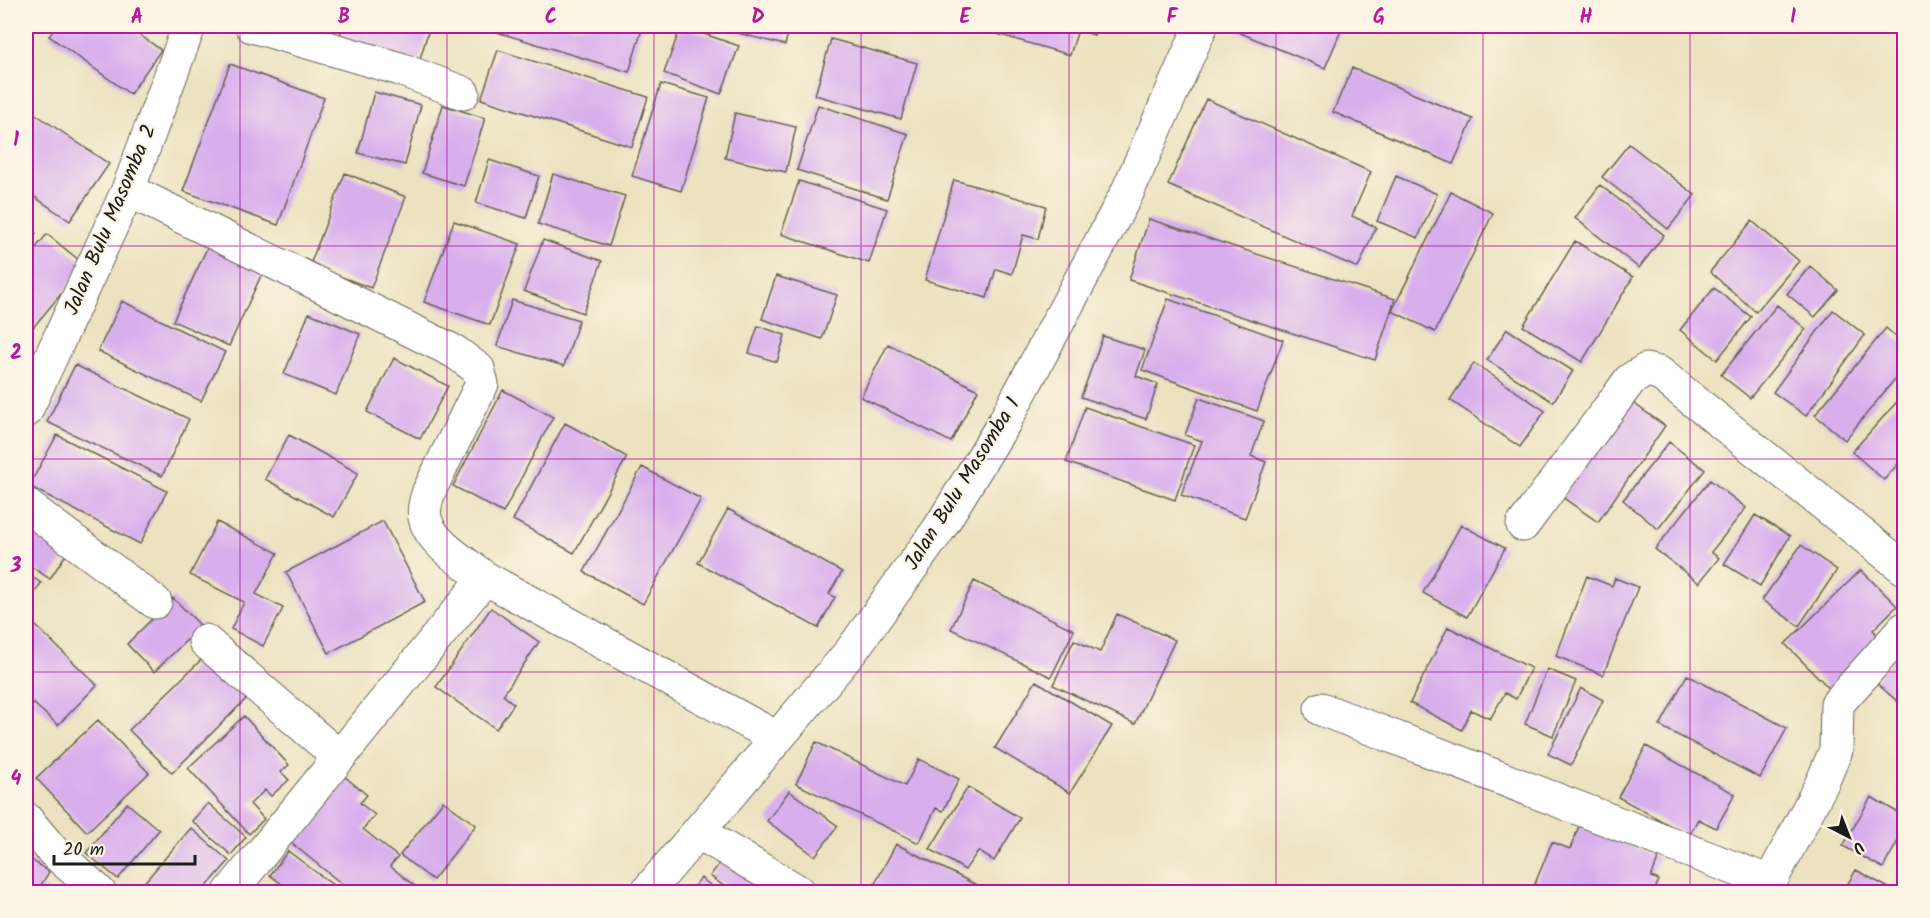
<svg xmlns="http://www.w3.org/2000/svg" width="1930" height="918" viewBox="0 0 1930 918" font-family="Kalam,sans-serif">
<style>
.building{fill:#d8afed}
.lines{fill:none;stroke-linecap:round;stroke-linejoin:round}
.street-casing{stroke:#656155;stroke-width:35}
.street{stroke:#fff;stroke-width:33}
.grid{fill:none;stroke:#b5179e;stroke-width:1.5;stroke-opacity:0.55}
.labels{text-anchor:middle;dominant-baseline:central;stroke-width:4.5;stroke-linejoin:round;paint-order:stroke}
.street-label{font-size:21px;fill:#1c1c1c;stroke:#fcf5e5}
.neatline{fill:none;stroke:#b5179e;stroke-width:2}
.grid-label{font-size:20px;text-anchor:middle;font-weight:bold;fill:#b5179e}
</style>
<rect width="100%" height="100%" fill="#fcf5e5"/>
<filter id="ink" filterUnits="userSpaceOnUse"><feTurbulence type="fractalNoise" baseFrequency=".0167" numOctaves="2"/><feDisplacementMap in="SourceGraphic" scale="12" xChannelSelector="R" yChannelSelector="G"/><feConvolveMatrix kernelMatrix="1 2 1 2 8 2 1 2 1" color-interpolation-filters="sRGB"/></filter>
<filter id="wash" filterUnits="userSpaceOnUse"><feTurbulence type="fractalNoise" baseFrequency=".008" numOctaves="4" result="noise"/><feDisplacementMap in="SourceGraphic" scale="24" xChannelSelector="R" yChannelSelector="G"/><feGaussianBlur stdDeviation="1.35" result="paint"/><feColorMatrix in="noise" values="0 0 0 0 0 0 0 0 0 0 0 0 0 0 0 0 0 1.4 0 .05"/><feComposite in="paint" operator="in"/></filter>
<g filter="url(#wash)">
<rect width="100%" height="100%" fill="#ece2c0"/>
<g id="blocks">
<path class="building" d="M 57,26 L 127,26 L 161,50 L 130,94 L 49,36 Z
M 343,26 L 430,26 L 419,62 L 339,38 Z
M 477,26 L 643,26 L 629,72 Z
M 681,26 L 739,46 L 721,94 L 664,73 Z
M 710,26 L 790,26 L 785,45 Z
M 969,26 L 1097,26 L 1094,35 L 1078,30 L 1070,55 Z
M 1241,26 L 1343,26 L 1325,68 L 1238,32 Z
M 831,39 L 917,63 L 901,119 L 815,95 Z
M 498,50 L 648,97 L 632,147 L 481,99 Z
M 230,64 L 324,98 L 278,225 L 183,191 Z
M 1352,68 L 1473,119 L 1453,164 L 1333,112 Z
M 661,84 L 709,98 L 681,191 L 632,176 Z
M 374,92 L 421,105 L 405,165 L 358,153 Z
M 1206,99 L 1371,172 L 1352,216 L 1376,227 L 1358,268 L 1168,185 Z
M 443,105 L 485,118 L 464,186 L 422,173 Z
M 818,105 L 908,134 L 887,199 L 797,170 Z
M 31,111 L 109,164 L 70,221 L 26,191 L 26,119 Z
M 735,113 L 796,127 L 786,172 L 725,158 Z
M 1629,144 L 1695,195 L 1668,229 L 1602,177 Z
M 489,160 L 539,176 L 526,218 L 476,203 Z
M 345,173 L 406,197 L 371,288 L 310,265 Z
M 553,174 L 625,196 L 609,246 L 538,224 Z
M 1396,176 L 1437,194 L 1418,238 L 1377,221 Z
M 954,180 L 1046,206 L 1038,239 L 1023,235 L 1012,274 L 996,269 L 987,298 L 925,280 Z
M 799,181 L 887,209 L 869,263 L 781,234 Z
M 1600,185 L 1664,235 L 1639,268 L 1575,218 Z
M 1451,192 L 1493,213 L 1435,332 L 1392,311 Z
M 1149,219 L 1395,299 L 1375,360 L 1129,280 Z
M 454,221 L 520,244 L 490,325 L 424,302 Z
M 1752,221 L 1799,261 L 1756,312 L 1710,272 Z
M 26,224 L 36,233 L 26,247 Z
M 47,234 L 85,265 L 31,330 L 26,326 L 26,260 Z
M 543,240 L 602,261 L 583,313 L 524,291 Z
M 1575,241 L 1633,277 L 1582,362 L 1523,326 Z
M 208,246 L 263,271 L 229,346 L 173,321 Z
M 1810,266 L 1838,290 L 1815,317 L 1787,294 Z
M 776,276 L 837,295 L 822,339 L 762,319 Z
M 1714,288 L 1751,317 L 1717,360 L 1680,330 Z
M 1168,299 L 1283,340 L 1257,411 L 1142,370 Z
M 512,300 L 579,320 L 564,366 L 497,346 Z
M 122,301 L 225,352 L 201,401 L 98,351 Z
M 1777,305 L 1806,329 L 1750,398 L 1721,375 Z
M 1833,310 L 1865,335 L 1806,416 L 1773,392 Z
M 309,313 L 360,334 L 336,395 L 284,374 Z
M 758,326 L 785,335 L 777,362 L 749,353 Z
M 1886,328 L 1904,344 L 1904,368 L 1845,440 L 1815,415 Z
M 1507,329 L 1573,371 L 1553,402 L 1487,360 Z
M 1103,336 L 1145,350 L 1136,376 L 1158,384 L 1146,419 L 1081,397 Z
M 888,344 L 978,390 L 951,442 L 861,397 Z
M 394,358 L 448,386 L 420,439 L 367,412 Z
M 1474,363 L 1545,411 L 1520,447 L 1450,400 Z
M 75,365 L 189,419 L 162,476 L 47,422 Z
M 503,390 L 553,417 L 503,513 L 453,486 Z
M 1904,394 L 1904,457 L 1884,480 L 1852,452 Z
M 1199,398 L 1264,421 L 1251,456 L 1266,462 L 1245,518 L 1181,495 L 1202,441 L 1185,435 Z
M 1629,400 L 1665,426 L 1598,522 L 1562,497 Z
M 1085,407 L 1194,445 L 1175,500 L 1066,462 Z
M 565,423 L 627,457 L 574,553 L 513,520 Z
M 57,435 L 167,491 L 140,544 L 29,486 Z
M 289,435 L 358,473 L 334,517 L 265,479 Z
M 1669,442 L 1705,470 L 1658,529 L 1623,500 Z
M 642,467 L 701,499 L 643,604 L 584,572 Z
M 1710,480 L 1746,508 L 1711,552 L 1719,558 L 1699,583 L 1655,549 Z
M 728,509 L 842,572 L 829,594 L 835,597 L 818,628 L 698,563 Z
M 1755,515 L 1790,536 L 1760,586 L 1724,564 Z
M 26,518 L 70,548 L 50,579 L 26,563 Z
M 383,521 L 425,602 L 329,653 L 286,572 Z
M 217,522 L 278,553 L 256,594 L 283,608 L 263,646 L 231,629 L 244,602 L 190,575 Z
M 1461,525 L 1505,548 L 1467,617 L 1423,593 Z
M 1801,545 L 1837,570 L 1799,626 L 1762,600 Z
M 1861,570 L 1897,606 L 1873,630 L 1883,641 L 1832,691 L 1785,644 Z
M 26,573 L 41,583 L 26,607 Z
M 1587,576 L 1612,586 L 1615,578 L 1638,587 L 1603,675 L 1556,656 Z
M 974,581 L 1074,630 L 1051,677 L 951,629 Z
M 173,598 L 201,626 L 154,672 L 127,644 Z
M 491,608 L 539,642 L 503,695 L 514,704 L 496,729 L 436,687 Z
M 1117,614 L 1175,640 L 1135,724 L 1053,685 L 1074,640 L 1100,652 Z
M 35,625 L 97,685 L 58,725 L 33,703 L 26,711 L 26,636 Z
M 1448,627 L 1531,668 L 1516,699 L 1505,693 L 1490,719 L 1471,710 L 1462,730 L 1410,703 Z
M 1904,646 L 1904,707 L 1874,681 Z
M 203,658 L 226,682 L 233,675 L 251,694 L 172,773 L 129,730 Z
M 1547,669 L 1576,681 L 1553,736 L 1525,724 Z
M 1687,675 L 1787,728 L 1760,778 L 1660,726 Z
M 1036,681 L 1112,726 L 1070,793 L 995,748 Z
M 1581,688 L 1603,700 L 1571,765 L 1548,754 Z
M 244,716 L 289,765 L 281,772 L 289,780 L 271,796 L 265,790 L 250,804 L 264,819 L 249,834 L 188,768 Z
M 98,720 L 149,773 L 87,832 L 36,778 Z
M 816,742 L 905,786 L 919,759 L 959,779 L 943,811 L 936,808 L 919,843 L 796,784 Z
M 1646,746 L 1735,794 L 1716,828 L 1698,819 L 1689,836 L 1618,797 Z
M 344,776 L 367,795 L 360,803 L 375,815 L 363,829 L 398,857 L 390,866 L 422,892 L 352,892 L 290,842 Z
M 968,787 L 1020,818 L 994,861 L 978,851 L 965,870 L 930,849 Z
M 789,791 L 838,826 L 815,856 L 767,821 Z
M 1871,797 L 1904,816 L 1904,830 L 1883,868 L 1843,846 Z
M 443,801 L 476,825 L 433,880 L 400,855 Z
M 127,803 L 159,830 L 118,879 L 86,853 Z
M 208,803 L 246,837 L 231,855 L 192,821 Z
M 1579,826 L 1659,857 L 1651,877 L 1659,880 L 1654,892 L 1550,892 L 1534,886 L 1552,842 L 1570,849 Z
M 191,828 L 229,861 L 202,892 L 136,892 Z
M 896,844 L 990,892 L 871,891 Z
M 288,851 L 342,892 L 292,892 L 270,875 Z
M 724,857 L 763,886 L 759,892 L 732,892 L 710,876 Z
M 30,859 L 49,872 L 41,885 L 51,892 L 26,892 L 26,864 Z
M 1856,870 L 1896,892 L 1843,892 Z
M 701,878 L 719,892 L 689,892 Z"/>
</g>
</g>
<g filter="url(#ink)">
<use href="#blocks" fill-opacity="0" stroke="#656155" stroke-width="1.5"/>
<g class="lines">
<defs>
<path id="street" d="M 252,26 L 400,69 L 463,93
M 128,190 L 455,352 L 478,369 L 482,384 L 429,491 C 426,500 423,509 425,518 C 431,544 466,563 485,578
M 26,411 L 128,190 L 189,26
M 26,505 L 155,602
M 1523,525 L 1630,380 L 1646,370 L 1659,373 L 1904,568
M 205,641 L 339,757
M 1321,709 L 1770,882
M 26,819 L 52,850 L 99,892
M 698,832 L 799,892
M 230,892 L 485,578 L 777,738
M 647,892 L 852,650 L 939,529 L 1005,421 L 1127,193 L 1201,26
M 1765,892 L 1822,783 L 1836,750 L 1837,704 L 1904,629"/>
</defs>
<use href="#street" class="street-casing"/>
<use href="#street" class="street"/>
</g>
</g>
<path class="grid" d="M 240,26 L 240,892M 447,26 L 447,892M 654,26 L 654,892M 861,26 L 861,892M 1069,26 L 1069,892M 1276,26 L 1276,892M 1483,26 L 1483,892M 1690,26 L 1690,892M 26,246 L 1904,246M 26,459 L 1904,459M 26,672 L 1904,672"/>
<g class="labels">
<g class="street-label">
<text transform="translate(111 220) rotate(-67)">Jalan Bulu Masomba 2</text>
<text transform="translate(963 484) rotate(-58)">Jalan Bulu Masomba 1</text>
</g>
</g>
<rect width="1930" height="918" fill="none" stroke="#fcf5e5" stroke-width="66"/>
<g transform="translate(1849 837) rotate(138)" stroke="#fcf5e5" stroke-width="4.5" paint-order="stroke">
<path d="M0-4.5L10 22L0 15L-10 22Z" fill="#1c1c1c"/>
<text y="-9" font-size="16" font-weight="bold" text-anchor="middle" fill="#1c1c1c">U</text>
</g>
<path d="M54 855v9h141v-9" fill="none" stroke="#1c1c1c" stroke-width="3"/>
<text x="63" y="855" font-size="18" fill="#1c1c1c" stroke="#fcf5e5" stroke-width="4.5" paint-order="stroke">20 m</text>
<rect x="33" y="33" width="1864" height="852" class="neatline"/>
<g class="grid-label">
<text x="137" y="23">A</text>
<text x="344" y="23">B</text>
<text x="551" y="23">C</text>
<text x="758" y="23">D</text>
<text x="965" y="23">E</text>
<text x="1172" y="23">F</text>
<text x="1379" y="23">G</text>
<text x="1586" y="23">H</text>
<text x="1793" y="23">I</text>
<text x="16" y="146">1</text>
<text x="16" y="359">2</text>
<text x="16" y="572">3</text>
<text x="16" y="785">4</text>
</g>
</svg>
